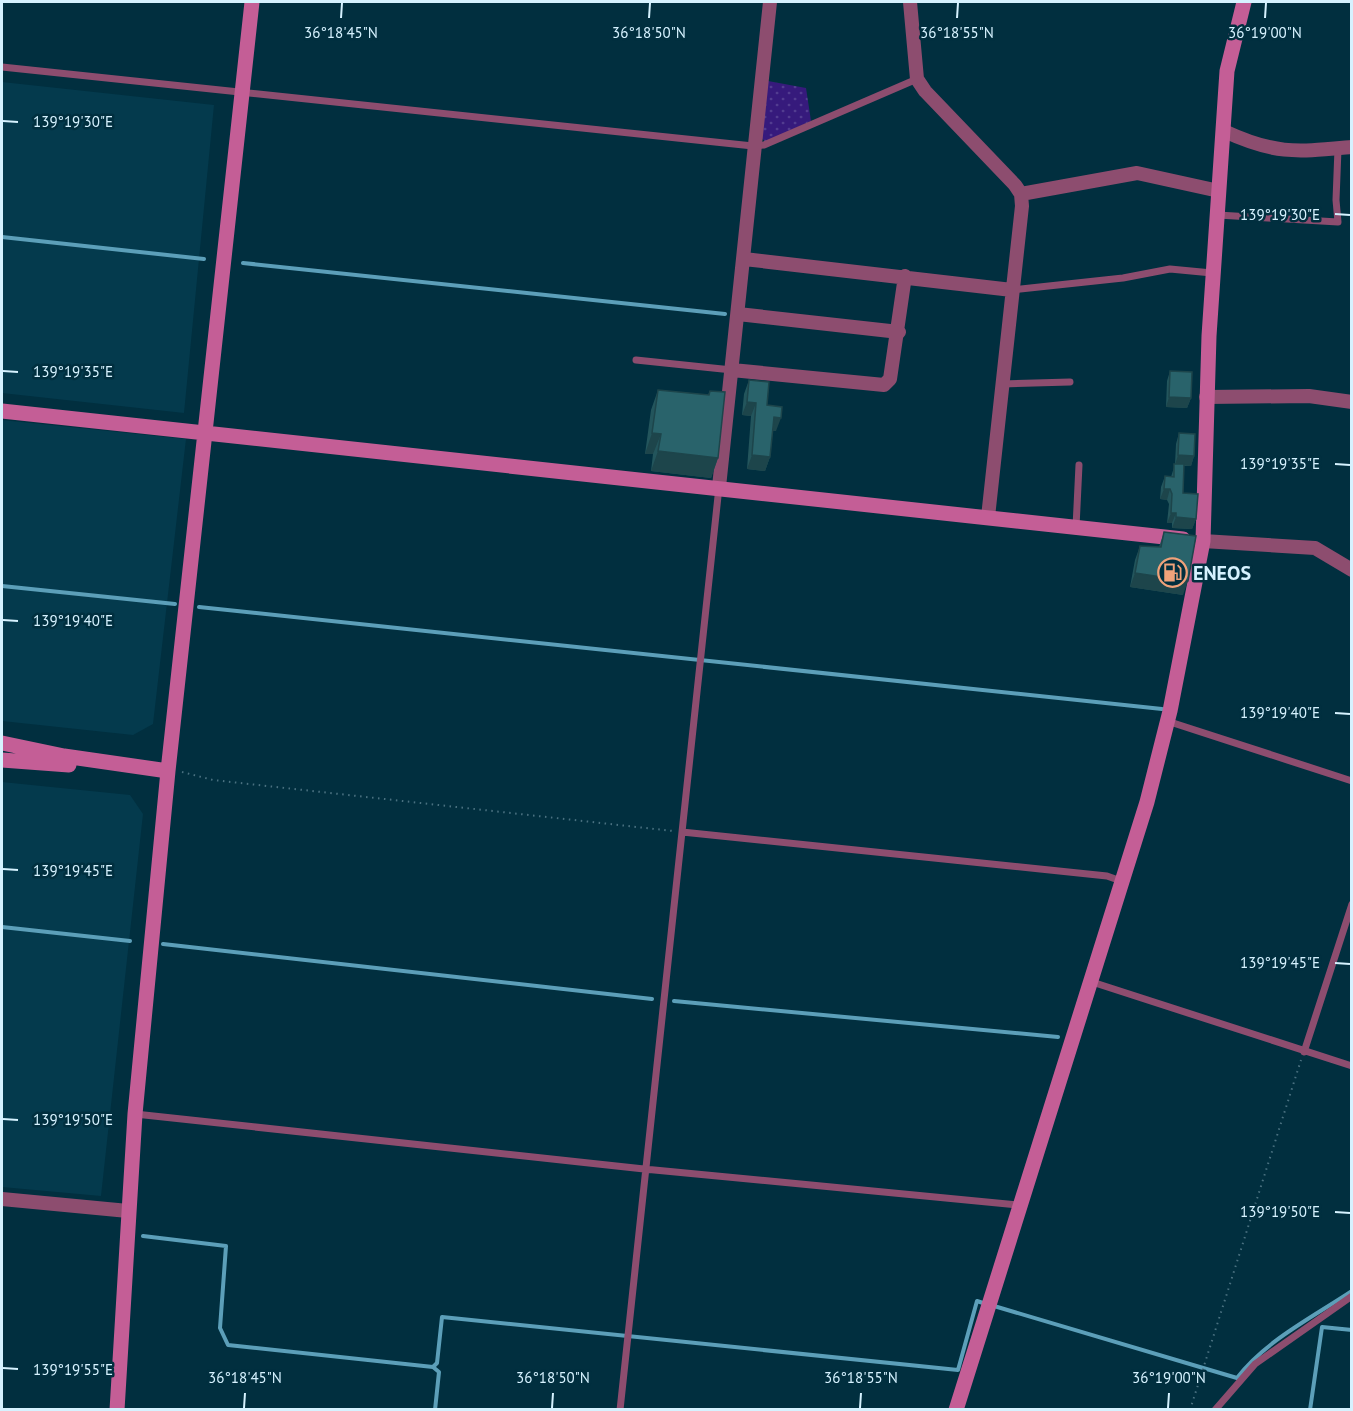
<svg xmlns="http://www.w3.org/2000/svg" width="1353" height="1411" viewBox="0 0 1353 1411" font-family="'PT Sans',sans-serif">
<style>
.built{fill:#043a4d}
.grass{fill:url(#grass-dots)}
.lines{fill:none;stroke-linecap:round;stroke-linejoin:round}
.stream{stroke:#5c9fb9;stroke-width:4}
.path{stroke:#4a7180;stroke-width:2;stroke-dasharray:1.5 4.5;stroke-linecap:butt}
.lane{stroke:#8d4d6f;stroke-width:7}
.street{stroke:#8d4d6f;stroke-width:14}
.secondary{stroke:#c45e96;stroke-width:15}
.wall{fill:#23555c}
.shaded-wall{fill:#1d454b}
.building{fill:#29636b;stroke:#1d454b;stroke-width:1.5}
.ticks{fill:none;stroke:#d6f2ff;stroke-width:2}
.labels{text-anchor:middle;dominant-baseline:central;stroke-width:5;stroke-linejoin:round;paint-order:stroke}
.poi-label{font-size:20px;font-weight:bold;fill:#d6f2ff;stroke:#012f3f;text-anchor:start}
.ticks-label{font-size:15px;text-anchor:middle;fill:#d6f2ff;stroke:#012f3f;stroke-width:5;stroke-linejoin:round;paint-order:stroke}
</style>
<defs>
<pattern id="grass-dots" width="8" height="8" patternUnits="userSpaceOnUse" patternTransform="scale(1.5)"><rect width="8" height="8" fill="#361a7c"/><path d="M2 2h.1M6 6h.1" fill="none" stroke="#523c90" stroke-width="1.8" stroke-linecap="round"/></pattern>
</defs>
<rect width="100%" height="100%" fill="#012f3f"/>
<path class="built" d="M 2,82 L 214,105 L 184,413 L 2,393 Z
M 2,420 L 186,439 L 153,724 L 133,735 L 2,721 Z
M 2,782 L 130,795 L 143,814 L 101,1196 L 2,1187 Z"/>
<path class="grass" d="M 768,81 L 806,88 L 811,121 L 766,142 L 761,138 Z"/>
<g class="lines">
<path class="stream" d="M 2,237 L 204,259
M 243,263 L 725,314
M 2,586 L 175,604
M 199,607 L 1162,709
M 2,927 L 130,941
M 163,944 L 652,999
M 674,1001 L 1058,1037
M 143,1236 L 226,1246 L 220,1328 L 228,1345 L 433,1367 L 437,1363 L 442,1317 L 958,1370 L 977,1301 L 986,1304
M 994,1306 L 1237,1378 C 1265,1341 1313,1317 1352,1291
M 433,1367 L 439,1372 L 435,1410
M 1310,1410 L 1322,1327 L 1352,1330"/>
<path class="path" d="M 182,772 L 213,780 L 673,831
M 1190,1410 L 1301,1060"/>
<path class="lane" d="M 2,67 L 753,146 L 764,145 L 917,79
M 1218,215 L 1338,222 L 1336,200 L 1338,149
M 1012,290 L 1123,278 L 1170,269 L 1212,273
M 636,360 L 732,370
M 1002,384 L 1070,382
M 1076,527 L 1079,465
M 1167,721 L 1352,781
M 682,832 L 1107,876 L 1121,881
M 1092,982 L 1352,1066
M 1304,1052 L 1352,904
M 135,1114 L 644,1169 L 1018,1205
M 620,1410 L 719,487
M 1215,1410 L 1255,1364 L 1352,1296"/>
<path class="street" d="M 910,2 L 917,79 L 925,91 L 1015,185 L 1021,194 L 1022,206 L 988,517
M 1224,131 C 1276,155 1296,152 1352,147
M 1021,194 L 1137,173 L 1219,191
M 744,259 L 1012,290
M 738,314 L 899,332
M 732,370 L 884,385 L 890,379 L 905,276
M 1206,397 L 1309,396 L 1352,402
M 719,487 L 770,2
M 1203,541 L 1315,548 L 1352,570
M 2,1199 L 128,1211"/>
<path class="secondary" d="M 2,411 L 1183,539
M 2,743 L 64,756 L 168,771
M 2,760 L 69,765
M 117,1410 L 135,1114 L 168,771 L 252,2
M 956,1410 L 1147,802 L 1170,711 L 1203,541 L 1209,336 L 1227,71 L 1244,2"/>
</g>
<path class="wall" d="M 1170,371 L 1191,398 L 1187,408 L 1166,407 L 1167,381 Z
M 749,380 L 767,405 L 776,431 L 772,431 L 770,457 L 765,471 L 747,469 L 751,416 L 742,415 L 744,394 Z
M 658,390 L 708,395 L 710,391 L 718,458 L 711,478 L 651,471 L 653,454 L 645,454 L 651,410 Z
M 1179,433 L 1194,456 L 1191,466 L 1184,466 L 1183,493 L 1196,519 L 1192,529 L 1172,528 L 1172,523 L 1167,523 L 1169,504 L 1167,500 L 1160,499 L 1161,487 L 1165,476 L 1171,477 L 1175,464 L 1176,444 Z
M 1164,532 L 1183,595 L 1130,587 L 1135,560 L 1140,546 L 1159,547 Z"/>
<path class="shaded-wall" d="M 1169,397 L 1191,398 L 1187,408 L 1166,407 Z
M 747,402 L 756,403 L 751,416 L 742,415 Z
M 774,417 L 781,418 L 776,431 L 769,431 Z
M 652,433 L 661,434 L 653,454 L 645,454 Z
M 658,451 L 718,458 L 711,478 L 651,471 Z
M 752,455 L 770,457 L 765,471 L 747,469 Z
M 1178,455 L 1194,456 L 1191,466 L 1175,465 Z
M 1164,489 L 1170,489 L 1167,500 L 1160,499 Z
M 1171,513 L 1176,513 L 1172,523 L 1167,523 Z
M 1176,517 L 1196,519 L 1192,529 L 1172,528 Z
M 1135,573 L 1188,581 L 1183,595 L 1130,587 Z"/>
<path class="building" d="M 1170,371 L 1192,372 L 1191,398 L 1169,397 Z
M 749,380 L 769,382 L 767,405 L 782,407 L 781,418 L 774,417 L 770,457 L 752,455 L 756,403 L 747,402 Z
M 658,390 L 709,395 L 710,391 L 725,392 L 718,458 L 658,451 L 661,434 L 652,433 Z
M 1179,433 L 1195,434 L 1194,456 L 1178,455 Z
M 1174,464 L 1184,464 L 1183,493 L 1198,494 L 1196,519 L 1176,517 L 1176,513 L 1171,513 L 1172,494 L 1170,489 L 1164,489 L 1165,476 L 1174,477 Z
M 1164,532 L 1196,536 L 1188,581 L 1135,573 L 1140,546 L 1161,547 Z"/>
<path class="ticks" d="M 341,18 L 342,3M 649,18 L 650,3M 957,18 L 958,3M 1265,18 L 1266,3M 3,121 L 18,122M 1335,214 L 1350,215M 3,371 L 18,372M 1335,464 L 1350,465M 3,620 L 18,621M 1335,713 L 1350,714M 3,869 L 18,870M 1335,963 L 1350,964M 3,1119 L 18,1120M 1335,1212 L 1350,1213M 3,1368 L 18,1369M 244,1408 L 245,1393M 552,1408 L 553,1393M 860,1408 L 861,1393M 1168,1408 L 1169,1393"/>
<defs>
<symbol id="fuel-ring" viewBox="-11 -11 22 22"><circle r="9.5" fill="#012f3f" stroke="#f0a27a" stroke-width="1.5"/><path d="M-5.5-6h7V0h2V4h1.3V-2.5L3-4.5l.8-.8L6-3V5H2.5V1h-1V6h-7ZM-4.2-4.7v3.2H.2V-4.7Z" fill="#f0a27a"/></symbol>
</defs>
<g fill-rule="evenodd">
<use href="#fuel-ring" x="1156" y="556" width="33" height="33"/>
</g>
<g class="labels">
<g class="poi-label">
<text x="1193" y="573">ENEOS</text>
</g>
</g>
<g class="ticks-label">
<text x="341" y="38">36°18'45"N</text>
<text x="649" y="38">36°18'50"N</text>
<text x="957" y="38">36°18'55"N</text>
<text x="1265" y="38">36°19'00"N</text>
<text x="73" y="127">139°19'30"E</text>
<text x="1280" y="220">139°19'30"E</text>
<text x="73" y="377">139°19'35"E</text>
<text x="1280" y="469">139°19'35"E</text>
<text x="73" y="626">139°19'40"E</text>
<text x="1280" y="718">139°19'40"E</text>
<text x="73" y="876">139°19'45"E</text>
<text x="1280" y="968">139°19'45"E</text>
<text x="73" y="1125">139°19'50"E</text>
<text x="1280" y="1217">139°19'50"E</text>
<text x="73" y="1375">139°19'55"E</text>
<text x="245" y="1383">36°18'45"N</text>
<text x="553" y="1383">36°18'50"N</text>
<text x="861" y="1383">36°18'55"N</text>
<text x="1169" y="1383">36°19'00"N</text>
</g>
<rect width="1353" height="1411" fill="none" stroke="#d6f2ff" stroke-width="6"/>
</svg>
